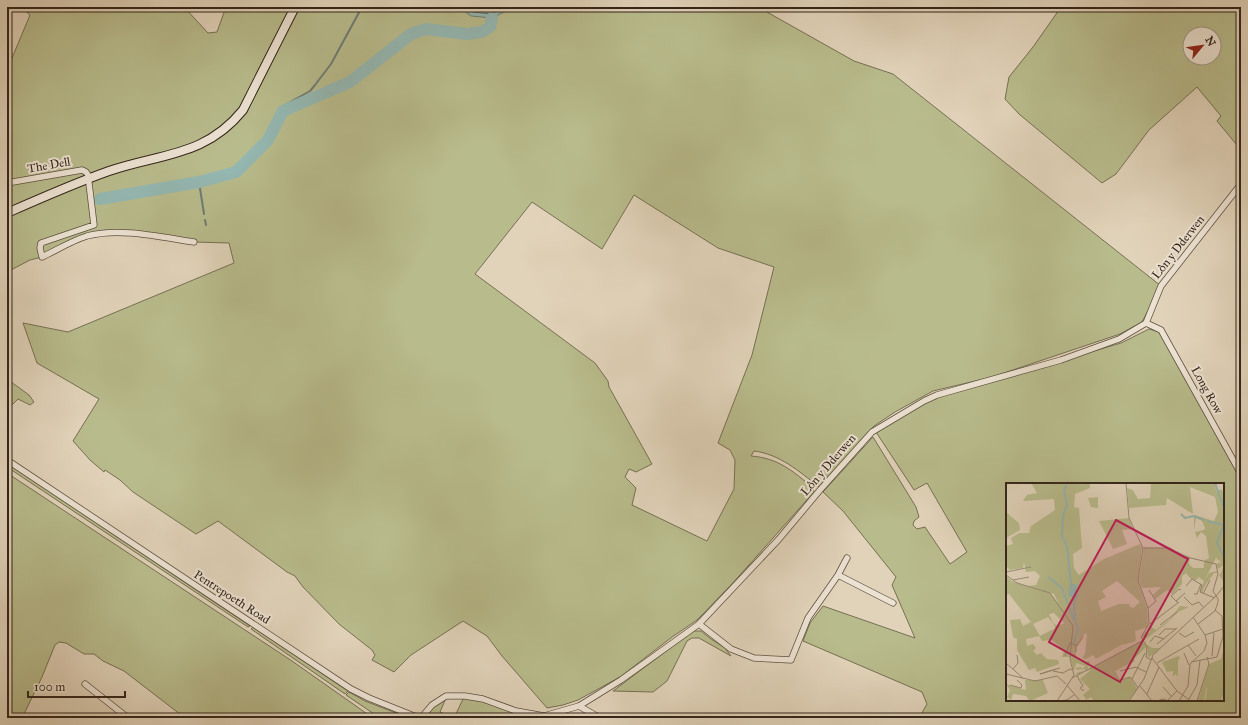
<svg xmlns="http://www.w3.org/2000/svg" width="1248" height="725" viewBox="0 0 1248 725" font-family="'IM FELL Great Primer',serif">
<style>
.green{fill:#b8bb8c;stroke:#767053;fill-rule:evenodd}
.water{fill:#94b7b1;stroke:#6d7d75}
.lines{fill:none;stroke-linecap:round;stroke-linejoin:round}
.shore{stroke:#646e66;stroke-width:1}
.stream{stroke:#6d7d75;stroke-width:2}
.river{stroke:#94b7b1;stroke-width:12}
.street-casing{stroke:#5e5042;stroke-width:7}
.secondary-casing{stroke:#33251a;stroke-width:10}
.street{stroke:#ece2d2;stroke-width:5.5}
.secondary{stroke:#ece2d2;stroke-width:8}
.labels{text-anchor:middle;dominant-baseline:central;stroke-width:4;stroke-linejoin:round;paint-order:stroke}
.street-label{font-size:12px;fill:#33251a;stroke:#ece2d2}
.inset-river{fill:none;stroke:#94b7b1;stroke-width:2}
.inset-road{fill:none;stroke:#9b8d7a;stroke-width:1}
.view{fill:#c2185b;fill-opacity:0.15;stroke:#c2185b;stroke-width:2}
.inset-edge{fill:none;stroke:#33251a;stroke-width:2}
</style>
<rect width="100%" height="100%" fill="#e1d3ba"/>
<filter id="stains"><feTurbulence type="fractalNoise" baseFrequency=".005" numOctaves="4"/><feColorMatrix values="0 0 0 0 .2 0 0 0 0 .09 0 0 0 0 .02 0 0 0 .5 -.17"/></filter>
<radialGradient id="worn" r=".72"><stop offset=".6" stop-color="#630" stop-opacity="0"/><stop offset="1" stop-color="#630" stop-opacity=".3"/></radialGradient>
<path class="green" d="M 21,7 L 184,7 L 208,33 L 217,32 L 226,7 L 295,7 L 243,110 L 209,141 C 227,134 231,131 244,115 L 300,7 L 758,7 L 854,61 L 893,74 L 1161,286 L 1142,322 L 1120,334 L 992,377 L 933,391 L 895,412 L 874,426 L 819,487 C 799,471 779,454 754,451 L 751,456 C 778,458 793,471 813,488 L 814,492 L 731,585 L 697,620 L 672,637 L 620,677 L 578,700 L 563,705 L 547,708 L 502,656 L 487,636 L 463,621 L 411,655 L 394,672 L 372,660 L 375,655 L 372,650 L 339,624 L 303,587 L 295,576 L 287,572 L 218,521 L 196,534 L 133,492 L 120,480 L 105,470 L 104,472 L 90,460 L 73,441 L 99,399 L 37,363 L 23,323 L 68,332 L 234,263 L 229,243 L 194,242 L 141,235 L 97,234 L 42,257 L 30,260 L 7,272 L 7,70 L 30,15 ZM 634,195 L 718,248 L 774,267 L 752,355 L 718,443 L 730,450 L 735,460 L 734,489 L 707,541 L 632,505 L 636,488 L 625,477 L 629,469 L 636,472 L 652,464 L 609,387 L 608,381 L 595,363 L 475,274 L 532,202 L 602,249 Z
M 1061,7 L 1241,7 L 1241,150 L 1217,121 L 1221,116 L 1197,87 L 1149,130 L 1116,174 L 1102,183 L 1019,114 L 1005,99 L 1009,77 L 1033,47 ZM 1190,34 L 1214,34 L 1214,58 L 1190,58 Z
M 1149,329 L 1159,332 L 1241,474 L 1241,718 L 919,718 L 927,704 L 922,692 L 803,641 L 810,623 L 823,606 L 915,638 L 892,585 L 896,577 L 843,511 L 823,492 L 873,437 L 916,507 L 919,517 L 914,521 L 913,525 L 917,529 L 925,527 L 950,564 L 967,552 L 927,483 L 914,490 L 876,432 L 922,404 L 939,397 L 1121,343 ZM 1007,484 L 1223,484 L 1223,700 L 1007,700 Z
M 7,379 L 29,395 L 34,402 L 30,405 L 18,399 L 7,410 Z
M 7,463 L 250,626 L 248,627 L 7,467 Z
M 7,473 L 292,661 L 373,718 L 185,718 L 124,671 L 103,661 L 94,654 L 84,654 L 66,643 L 59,642 L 55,645 L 42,677 L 22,718 L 7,718 Z
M 253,627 L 348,691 L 345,694 L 251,629 Z
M 693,631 L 701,631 L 711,639 L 725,648 L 731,656 L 699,638 L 692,638 L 687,641 L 667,681 L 653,692 L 613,691 Z
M 349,692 L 365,701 L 409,718 L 380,718 L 346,695 Z
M 464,697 L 484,701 L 512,711 L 513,716 L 498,715 L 497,718 L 454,718 Z
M 446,698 L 440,712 L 453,718 L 426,718 L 433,706 Z"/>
<path class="water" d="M 459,7 L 514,7 L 492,18 L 471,16 Z"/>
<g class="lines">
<path class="shore" d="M 466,7 L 473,12 L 491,14 L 505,7"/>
<path class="stream" d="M 285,105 L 310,91 L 315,85 L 331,64 L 362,7
M 283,111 L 283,110
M 199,182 L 204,214
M 205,220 L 206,225"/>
<path class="river" d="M 100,199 L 199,182 L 236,172 L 268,140 L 283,111 L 350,82 L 411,34 L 426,29 L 467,34 L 482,32 L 490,27 L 492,18"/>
<defs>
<path id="street" d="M 7,183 L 82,170 L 86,172 L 88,175 L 94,225 L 41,243 L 40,248 L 42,257 C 57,250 71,241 87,236 C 119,227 161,237 194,242
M 1146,323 L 1161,330 L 1241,474
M 7,460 L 351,689 L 369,698 L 419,718
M 838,575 L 893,603
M 699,624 L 731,649 L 754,658 L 791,660 L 808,618 L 838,575 L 847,558
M 85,684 L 128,718
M 579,706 L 600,718
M 421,718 L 432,705 L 446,696 L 465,696 L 483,699 L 516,711 L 544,716 L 579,706 L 621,680 L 699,624 L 779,539 L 820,490 L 872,432 L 924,401 L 937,395 L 1061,360 L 1119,339 L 1146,323 L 1161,286 L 1241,184"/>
<path id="secondary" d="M 7,213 C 41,198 75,183 109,171 C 161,153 205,157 243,110 L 295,7"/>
</defs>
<use href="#street" class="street-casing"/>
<use href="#secondary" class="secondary-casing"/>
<use href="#street" class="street"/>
<use href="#secondary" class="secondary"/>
</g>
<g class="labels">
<g class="street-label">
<text transform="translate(49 165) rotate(-10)">The Dell</text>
<text transform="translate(1178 247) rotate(-52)">Lôn y Dderwen</text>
<text transform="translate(1207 390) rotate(61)">Long Row</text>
<text transform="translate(828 465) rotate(-49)">Lôn y Dderwen</text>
<text transform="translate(232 597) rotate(33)">Pentrepoeth Road</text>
</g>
</g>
<g transform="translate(1006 483)">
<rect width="218" height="218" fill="#e1d3ba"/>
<path d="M 25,0 L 84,0 L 84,5 L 69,11 L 68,24 L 73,25 L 76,65 L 67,71 L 68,85 L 73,92 L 98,76 L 134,61 L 136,65 L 132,97 L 141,125 L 142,144 L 129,148 L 130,157 L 128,159 L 115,162 L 90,176 L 87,172 L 80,176 L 76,175 L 79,171 L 81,151 L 79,150 L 70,165 L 70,175 L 77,179 L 84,178 L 83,182 L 81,187 L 76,186 L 77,189 L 72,192 L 70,190 L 77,188 L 75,186 L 71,187 L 70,186 L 70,185 L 75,184 L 76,186 L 80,183 L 70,180 L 68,188 L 64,174 L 56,174 L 58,167 L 46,157 L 36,158 L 33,153 L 20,156 L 21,163 L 27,161 L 30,165 L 27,168 L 31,172 L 35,170 L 41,176 L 52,177 L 53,181 L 31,189 L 29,185 L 23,187 L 11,167 L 11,156 L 7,154 L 4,137 L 14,136 L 17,143 L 25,139 L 3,111 L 0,112 L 0,93 L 6,98 L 44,110 L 53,121 L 48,111 L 21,103 L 30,102 L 34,93 L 29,88 L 20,89 L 18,79 L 17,85 L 2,87 L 3,86 L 0,83 L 0,63 L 7,61 L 5,55 L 13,50 L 23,50 L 25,43 L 49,27 L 48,16 L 17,18 L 21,12 L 31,10 ZM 111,98 L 134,119 L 127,125 L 123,123 L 124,121 L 113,121 L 95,128 L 92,118 L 100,114 L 96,108 ZM 48,130 L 58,140 L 57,141 L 50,142 L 47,140 L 43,131 ZM 42,134 L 49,143 L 48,146 L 34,153 L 27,141 ZM 145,0 L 212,0 L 209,4 L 211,9 L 215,6 L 218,10 L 218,99 L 213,92 L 215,90 L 218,82 L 212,86 L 210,81 L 215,79 L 210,75 L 198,98 L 203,90 L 211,88 L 211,90 L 208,90 L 200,101 L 196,110 L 194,109 L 198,98 L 193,94 L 190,97 L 185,96 L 180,90 L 176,93 L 176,101 L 166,111 L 161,107 L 149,116 L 147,112 L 155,104 L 136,105 L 133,97 L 138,64 L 164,65 L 184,74 L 183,81 L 187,85 L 198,85 L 198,78 L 203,75 L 200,53 L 195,49 L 191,55 L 189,49 L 198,47 L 199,45 L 196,38 L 190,35 L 188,47 L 188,32 L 208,38 L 212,29 L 209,14 L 184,4 L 187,31 L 161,15 L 160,22 L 123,25 L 121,5 L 127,7 L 132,16 L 144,15 ZM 92,14 L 92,25 L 85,24 L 82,15 ZM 0,29 L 13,40 L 14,47 L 0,55 ZM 123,35 L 127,46 L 116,47 L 121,61 L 107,66 L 93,38 ZM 174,123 L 183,124 L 172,129 L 161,140 L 137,158 L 136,152 L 140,148 L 142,151 L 144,149 L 144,143 L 150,147 L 164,136 ZM 140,156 L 140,161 L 146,165 L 155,165 L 142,175 L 141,163 L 128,176 L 129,178 L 109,188 L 115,198 L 124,194 L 131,206 L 122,218 L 88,218 L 85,214 L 78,218 L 80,216 L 77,212 L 84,206 L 74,196 L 86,186 L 78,189 L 135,158 L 139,161 ZM 217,169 L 218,218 L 216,213 L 215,217 L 199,218 L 201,208 L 201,202 L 198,218 L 192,218 L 203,181 L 215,176 ZM 173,173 L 174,176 L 172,177 L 172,194 L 170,191 L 167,193 L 167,188 L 161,189 L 156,179 ZM 19,197 L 37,197 L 42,210 L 24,218 L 20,213 L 7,211 L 5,217 L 1,214 L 4,207 L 0,201 L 20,207 Z" fill="#b8bb8c" fill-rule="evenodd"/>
<path d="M 64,100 L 71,102 L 71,112 L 68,115 L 62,113 Z" fill="#94b7b1"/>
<path class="inset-river" d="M 61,0 L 58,7 L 61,22 L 57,33 L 56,54 L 61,63 L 65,100M 209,0 L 218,25M 175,31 L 179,35 L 188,33 L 198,37M 201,38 L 218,42M 218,41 L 211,60 L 218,74M 42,94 L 56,105 L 68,137M 68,160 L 72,146 L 69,138 L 68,121 L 71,112"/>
<path class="inset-road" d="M 120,0 L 123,35 L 137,65 L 132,97 L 142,125 L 143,141 L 135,154 L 141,164 L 140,174 L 145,177M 137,65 L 164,65 L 176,73 L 210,81 L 212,91 L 207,108 L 212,116 L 212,119 L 209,128 L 192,141M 0,89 L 25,84M 0,92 L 11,100 L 44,110 L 67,143 L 64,176 L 68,192 L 51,218M 7,97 L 23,94M 180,103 L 186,96 L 196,102 L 194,109 L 209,115M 188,111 L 191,111 L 195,101M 197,111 L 204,97M 178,114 L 186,122 L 193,119 L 197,124M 170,118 L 179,110M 172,120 L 165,113 L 173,106 L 175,107M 142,125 L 150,118 L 143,107M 144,141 L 173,119M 154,142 L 171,129M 173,150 L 179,154 L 188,149M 153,152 L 159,146 L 170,146M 199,152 L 217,146M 144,159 L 149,153 L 158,156M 151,161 L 171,145M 182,162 L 190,173M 70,164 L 77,154M 178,170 L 183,182M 59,173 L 64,160 L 70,162 L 70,169M 206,173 L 208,150M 146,175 L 171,208 L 185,218M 185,179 L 211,174 L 217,153 L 216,133 L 209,127M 0,180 L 17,195M 151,180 L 193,156M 7,186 L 12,180 L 11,172M 50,186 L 34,191 L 54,185M 47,188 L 57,190 L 64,186 L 66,187M 114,188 L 130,184 L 140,189M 0,191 L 29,198 L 51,193 L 60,201M 71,193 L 77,203 L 74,205 L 76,207 L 78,207M 66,195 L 136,158M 115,197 L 124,194 L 126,196M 4,202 L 15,205 L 16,202 L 11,197M 61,202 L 74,218M 134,203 L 146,218M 157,204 L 165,213M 132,205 L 126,196 L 139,170M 141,211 L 153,184M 183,216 L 191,202 L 194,177M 162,217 L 171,208M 52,218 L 61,217 L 68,212M 123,218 L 138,196 L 147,172 L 211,112 L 218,103M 151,218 L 157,216 L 163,218M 173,218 L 182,203 L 184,181 L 198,168 L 201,160 L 199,152 L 187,134M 191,218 L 203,181 L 201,174"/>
<path class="view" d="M 110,37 L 182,76 L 114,199 L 43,159 Z"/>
<rect width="218" height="218" class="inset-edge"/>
</g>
<rect width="1248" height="725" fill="none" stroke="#e1d3ba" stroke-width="24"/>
<rect x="8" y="8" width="1232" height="709" fill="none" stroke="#33251a" stroke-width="2"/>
<rect x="12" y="12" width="1224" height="701" fill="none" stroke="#33251a"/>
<g transform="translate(1202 46) rotate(61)"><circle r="19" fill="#ece2d2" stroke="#a29688"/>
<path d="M0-3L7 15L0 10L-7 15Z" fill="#8f2418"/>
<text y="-6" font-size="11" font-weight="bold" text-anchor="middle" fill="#33251a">N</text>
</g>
<path d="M28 691v6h97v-6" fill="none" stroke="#33251a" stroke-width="2"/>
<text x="34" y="691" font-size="12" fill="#33251a" stroke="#ece2d2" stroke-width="3" paint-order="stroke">100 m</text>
<rect width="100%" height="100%" filter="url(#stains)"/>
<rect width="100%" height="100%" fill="url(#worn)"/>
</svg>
